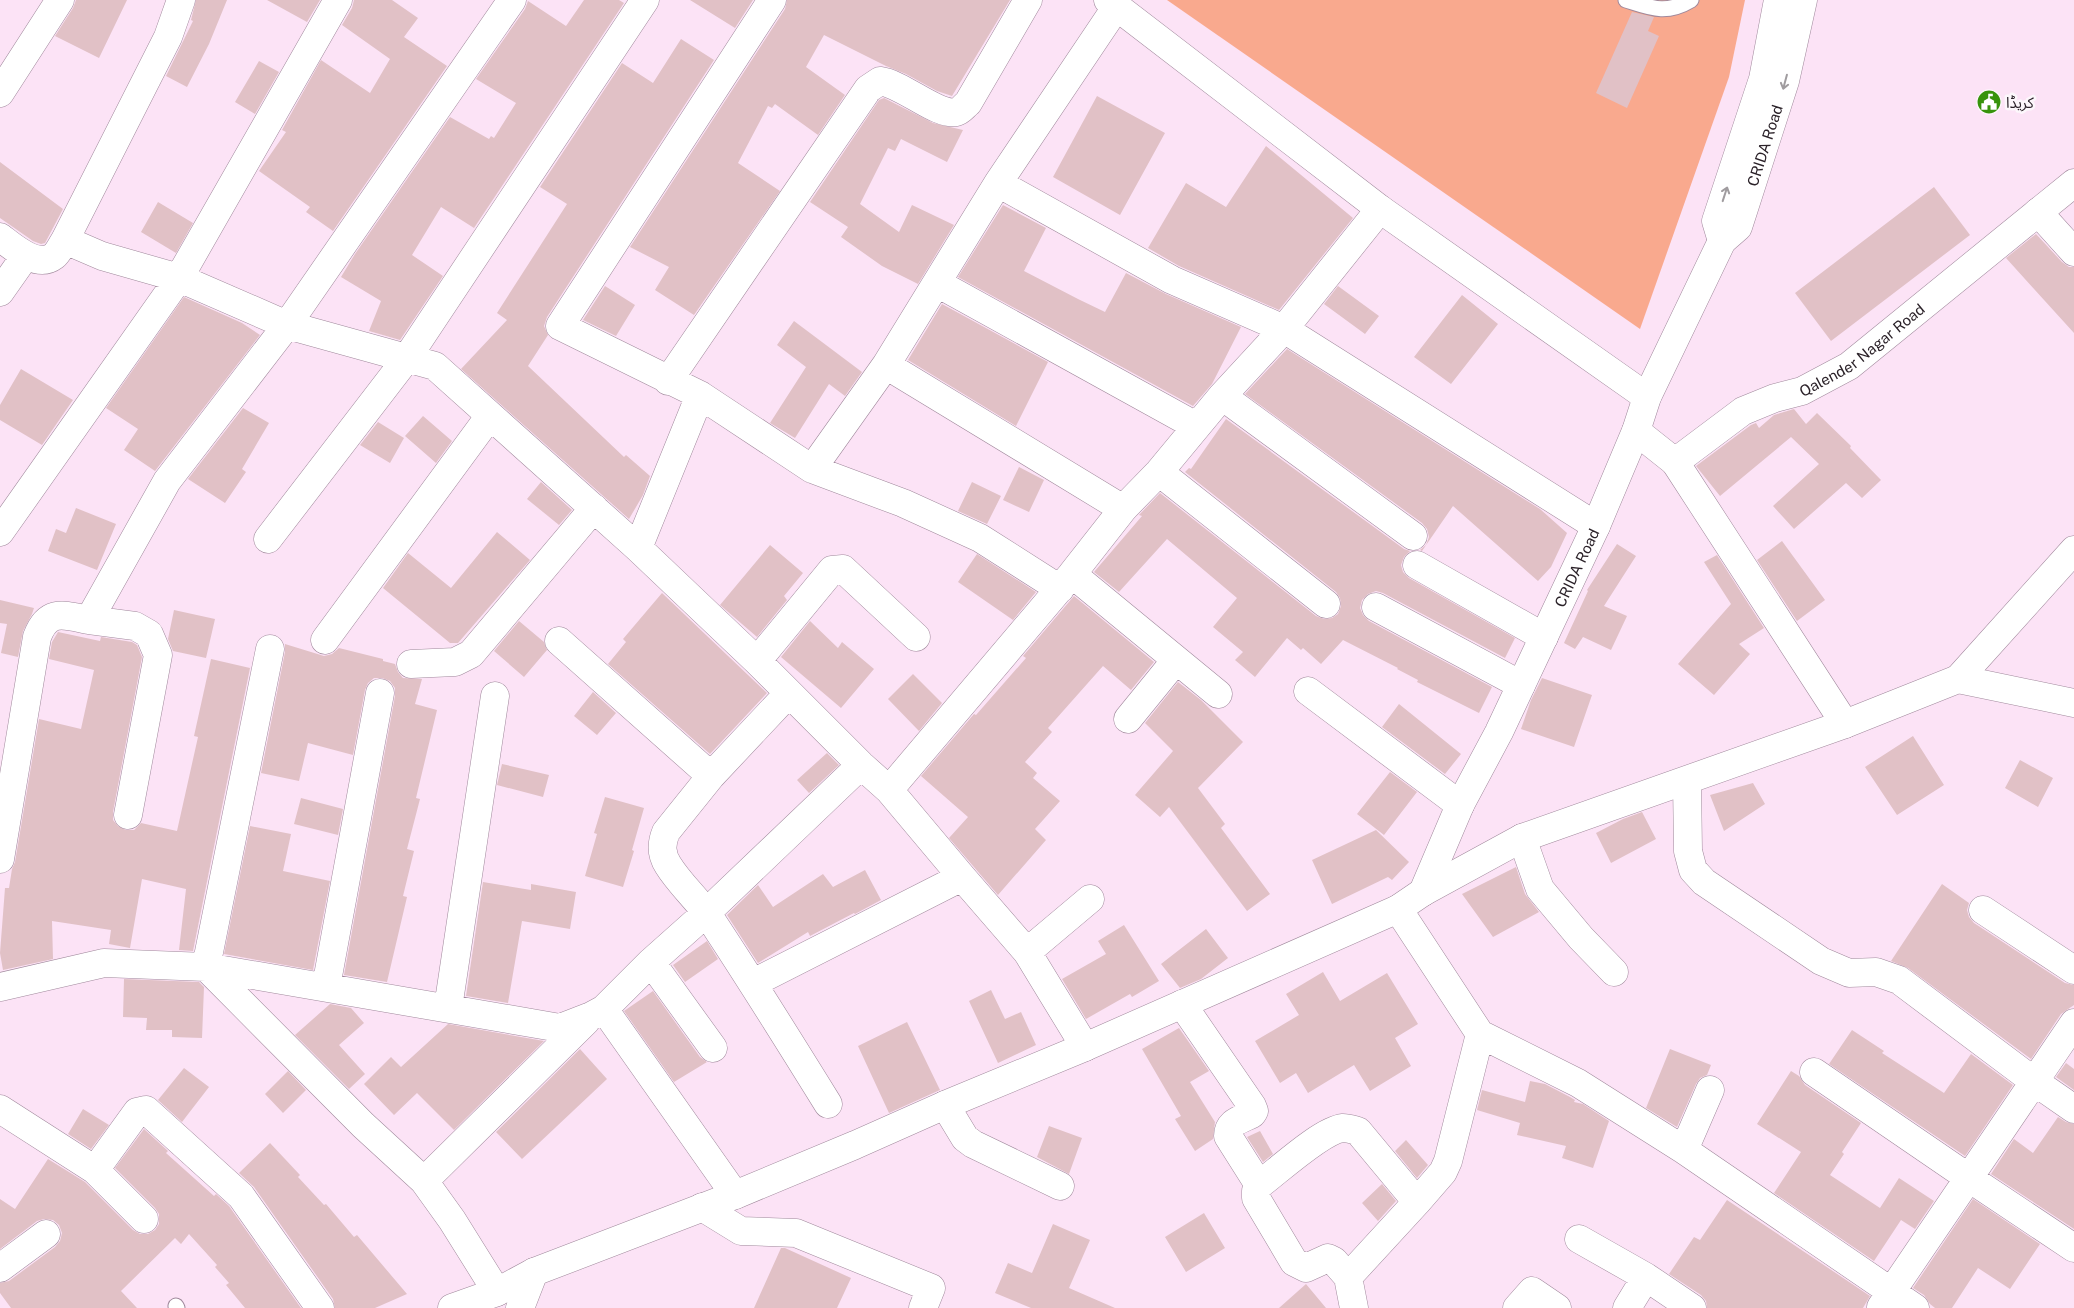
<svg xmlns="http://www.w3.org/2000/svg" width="2074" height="1308" viewBox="0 0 2074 1308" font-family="'Public Sans','Noto Sans Arabic',sans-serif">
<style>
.green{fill:#f9a98e}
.building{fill:#e1c1c6}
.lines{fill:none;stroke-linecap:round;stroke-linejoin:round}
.lane-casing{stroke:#a0899c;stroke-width:17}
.street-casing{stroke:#a0899c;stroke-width:29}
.secondary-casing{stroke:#a0899c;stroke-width:29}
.lane{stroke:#fff;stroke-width:15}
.street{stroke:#fff;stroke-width:28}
.secondary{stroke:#fff;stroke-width:28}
.oneway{stroke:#a09c9f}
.labels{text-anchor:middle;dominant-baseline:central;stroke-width:5;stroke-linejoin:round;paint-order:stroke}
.poi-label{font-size:15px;fill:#2b2229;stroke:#fcf7fb;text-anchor:start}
.street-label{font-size:15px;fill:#2b2229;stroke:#fcf7fb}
</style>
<rect width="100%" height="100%" fill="#fce3f6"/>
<path class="green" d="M 1167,0 L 1745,0 L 1729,77 L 1640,329 Z"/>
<path class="building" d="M 76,0 L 127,0 L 99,58 L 55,36 L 73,8 Z
M 196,0 L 227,0 L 209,44 L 187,87 L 166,76 L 193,21 L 191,20 Z
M 267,0 L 320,0 L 307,22 Z
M 354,0 L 392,0 L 418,18 L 404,37 L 447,66 L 333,231 L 306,212 L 310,207 L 259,171 L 286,132 L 282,130 L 321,60 L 370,93 L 390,59 L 342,25 L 352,8 Z
M 584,0 L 619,0 L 624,3 L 474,228 L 441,207 L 412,255 L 443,276 L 400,340 L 369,331 L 381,301 L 341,277 L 355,254 L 450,117 L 489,139 L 491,136 L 494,138 L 516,103 L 476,79 L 525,9 L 528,1 L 566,26 Z
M 690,0 L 753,0 L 735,28 Z
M 787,0 L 1010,0 L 952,96 L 937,91 L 906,74 L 886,66 L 824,35 L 806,67 L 845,95 L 818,135 L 775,104 L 772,108 L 768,106 L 738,163 L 780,191 L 694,315 L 655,290 L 669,267 L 630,247 L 785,9 Z
M 1632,12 L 1654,17 L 1648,31 L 1659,36 L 1627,108 L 1596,93 Z
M 681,39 L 714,60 L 547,317 L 544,326 L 548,335 L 528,366 L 624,457 L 626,455 L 650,476 L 643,495 L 629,519 L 461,369 L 507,320 L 497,313 L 567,204 L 540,187 L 622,63 L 653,83 Z
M 259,61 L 279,72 L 255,114 L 235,102 Z
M 1097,96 L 1165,133 L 1120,215 L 1053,177 Z
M 884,98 L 933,123 L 963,130 L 947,162 L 901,139 L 895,151 L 888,148 L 860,204 L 899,232 L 912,205 L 954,225 L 918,284 L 882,266 L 841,237 L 848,227 L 810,202 L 879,100 Z
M 1266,146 L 1353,218 L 1279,310 L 1179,266 L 1148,248 L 1186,183 L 1226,207 Z
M 0,162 L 63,209 L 45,243 L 41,244 L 33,241 L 0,218 Z
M 1934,187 L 1970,235 L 1831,341 L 1795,293 Z
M 158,202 L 193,223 L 176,253 L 141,232 Z
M 1003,205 L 1046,228 L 1024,271 L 1078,299 L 1105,312 L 1126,273 L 1166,294 L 1241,327 L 1212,384 L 1193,406 L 958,277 Z
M 2036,234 L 2062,262 L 2069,267 L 2074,267 L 2074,333 L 2006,258 Z
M 605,286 L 635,305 L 616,336 L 583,320 Z
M 1338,286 L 1379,316 L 1365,334 L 1324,304 Z
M 1462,295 L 1498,324 L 1451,384 L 1414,357 Z
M 184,297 L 242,323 L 260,335 L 155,471 L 124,450 L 138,429 L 106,408 Z
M 942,304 L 1048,362 L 1016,426 L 908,360 Z
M 794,321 L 862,372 L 845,396 L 829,384 L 795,438 L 770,423 L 806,367 L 777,345 Z
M 1287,349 L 1540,509 L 1567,533 L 1551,567 L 1538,581 L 1453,506 L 1422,551 L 1420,550 L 1426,545 L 1429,537 L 1427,529 L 1422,523 L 1245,394 Z
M 21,369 L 73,400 L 42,445 L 0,420 L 0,405 Z
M 243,408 L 269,423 L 242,469 L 246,472 L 225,503 L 188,479 Z
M 1794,409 L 1806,424 L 1817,413 L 1851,446 L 1850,448 L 1881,480 L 1862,498 L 1846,483 L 1794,529 L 1773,506 L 1819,464 L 1791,437 L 1720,496 L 1696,466 L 1751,425 L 1756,423 L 1759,428 L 1774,415 Z
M 423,416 L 452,441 L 436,463 L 405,436 Z
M 1226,419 L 1404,549 L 1410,551 L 1404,557 L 1401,565 L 1403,572 L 1409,578 L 1515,638 L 1505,658 L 1383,593 L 1376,591 L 1368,594 L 1362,600 L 1360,608 L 1363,615 L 1369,621 L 1492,687 L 1479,713 L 1417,682 L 1418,680 L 1397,669 L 1398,668 L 1343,640 L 1321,664 L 1303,648 L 1301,650 L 1287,638 L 1255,677 L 1235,660 L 1243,652 L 1213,627 L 1237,598 L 1167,539 L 1119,592 L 1094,572 L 1142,516 L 1139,515 L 1160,493 L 1316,616 L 1324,619 L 1332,618 L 1338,614 L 1341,606 L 1340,598 L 1336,592 L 1185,472 L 1189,468 L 1191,469 Z
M 378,422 L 404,438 L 390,463 L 360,445 Z
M 1019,467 L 1044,480 L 1029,512 L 1003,500 Z
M 541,482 L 572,510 L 559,525 L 527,499 Z
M 972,482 L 1001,496 L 987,524 L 958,511 Z
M 76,508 L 116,524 L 97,570 L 48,551 L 56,529 L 66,533 Z
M 497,532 L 530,560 L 458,643 L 450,643 L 383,588 L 408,553 L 451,588 Z
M 1782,541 L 1825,600 L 1797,621 L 1757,560 Z
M 1617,544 L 1636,556 L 1604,606 L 1627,616 L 1611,650 L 1583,637 L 1575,649 L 1564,643 L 1588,591 L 1587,590 Z
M 770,545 L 803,573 L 784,596 L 787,600 L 757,637 L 720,605 Z
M 977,554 L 1036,592 L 1013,620 L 958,582 Z
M 1717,555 L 1764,628 L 1739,644 L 1750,654 L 1714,695 L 1678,664 L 1731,604 L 1704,562 Z
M 662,593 L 767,693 L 710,754 L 608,664 L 626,642 L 623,639 Z
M 1074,596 L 1154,662 L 1131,690 L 1103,666 L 1048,728 L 1052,732 L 1025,762 L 1037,773 L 1033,778 L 1060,801 L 1035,829 L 1046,840 L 998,895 L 949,838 L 968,817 L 921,776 L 974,714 L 976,715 L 1026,658 L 1023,656 Z
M 0,600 L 34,608 L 32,614 L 23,631 L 18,657 L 1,653 L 7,624 L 0,623 Z
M 174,610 L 215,619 L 206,658 L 173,651 L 168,639 Z
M 519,621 L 544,642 L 547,650 L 524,677 L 494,651 Z
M 810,621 L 838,648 L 842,642 L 874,669 L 841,708 L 781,657 Z
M 58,632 L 100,641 L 101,637 L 132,642 L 137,645 L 142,657 L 113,812 L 113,820 L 118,826 L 126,830 L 134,830 L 141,823 L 177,831 L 198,737 L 194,736 L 211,659 L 250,668 L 193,951 L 179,950 L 186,889 L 142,879 L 130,948 L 109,944 L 111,930 L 52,921 L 53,959 L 3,970 L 0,953 L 5,888 L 9,888 L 12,869 L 15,862 L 39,719 L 81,729 L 94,670 L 49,659 L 52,642 Z
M 285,644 L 324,656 L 332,654 L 339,648 L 383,659 L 383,661 L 395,664 L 398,672 L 403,678 L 422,679 L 415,704 L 437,710 L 416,798 L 420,799 L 407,849 L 414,851 L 403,896 L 407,897 L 387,982 L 344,975 L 395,696 L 395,688 L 390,681 L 382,678 L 374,678 L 368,683 L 365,690 L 353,755 L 308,743 L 299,781 L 261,773 L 285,652 Z
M 913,674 L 942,703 L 919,731 L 888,699 Z
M 1542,678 L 1592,695 L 1574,747 L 1521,729 L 1531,700 Z
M 1178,682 L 1201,700 L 1243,742 L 1198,788 L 1225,824 L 1221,828 L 1270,894 L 1247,911 L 1169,807 L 1160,817 L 1135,795 L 1173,751 L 1145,723 Z
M 593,692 L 616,713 L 597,735 L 574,716 Z
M 1399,704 L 1461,754 L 1445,774 L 1382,727 Z
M 1913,736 L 1944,785 L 1897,815 L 1865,767 Z
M 827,753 L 839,765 L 809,793 L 797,780 Z
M 2020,760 L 2053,778 L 2038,807 L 2005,788 Z
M 502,764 L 549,775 L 543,797 L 497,785 Z
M 1390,772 L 1417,792 L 1384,835 L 1357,814 Z
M 1753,783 L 1765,804 L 1724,831 L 1710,795 Z
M 605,797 L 644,808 L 632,850 L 634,851 L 623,887 L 585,876 L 597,834 L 594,833 Z
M 301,798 L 343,809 L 338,835 L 294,824 Z
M 1642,812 L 1656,839 L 1611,863 L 1596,833 L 1623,819 Z
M 250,826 L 291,834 L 283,871 L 330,881 L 313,970 L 224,954 Z
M 1376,830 L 1409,862 L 1392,880 L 1388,877 L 1332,904 L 1312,860 Z
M 1516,867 L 1525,894 L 1539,912 L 1493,937 L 1462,894 Z
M 865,870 L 881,900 L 855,914 L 854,913 L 810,936 L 808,932 L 758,963 L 727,915 L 758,885 L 773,907 L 823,874 L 833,887 Z
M 483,882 L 531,890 L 531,884 L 576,892 L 570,929 L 522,921 L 508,1003 L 466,996 Z
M 1942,884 L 1969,903 L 1967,910 L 1969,917 L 1974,923 L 2065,983 L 2074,985 L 2074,1005 L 2061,1014 L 2031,1059 L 1908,968 L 1891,961 Z
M 1124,925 L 1159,981 L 1132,997 L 1130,994 L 1086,1019 L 1062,979 L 1106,954 L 1098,941 Z
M 1206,929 L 1228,958 L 1201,979 L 1180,988 L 1161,964 Z
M 707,941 L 718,959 L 685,982 L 673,965 Z
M 1323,972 L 1340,1001 L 1387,973 L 1418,1024 L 1395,1038 L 1411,1066 L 1370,1091 L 1354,1065 L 1308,1093 L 1296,1073 L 1280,1083 L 1255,1041 L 1299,1015 L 1286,994 Z
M 124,979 L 199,982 L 204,987 L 202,1038 L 172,1037 L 172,1030 L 146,1030 L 147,1018 L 123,1017 Z
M 991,990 L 1005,1019 L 1021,1012 L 1036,1045 L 998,1063 L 969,1001 Z
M 653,991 L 700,1057 L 707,1062 L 674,1082 L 624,1011 Z
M 330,1004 L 351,1008 L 364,1023 L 339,1045 L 365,1074 L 349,1089 L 295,1035 Z
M 907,1022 L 940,1090 L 889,1113 L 858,1046 Z
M 448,1024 L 544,1041 L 454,1130 L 417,1093 L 394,1115 L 364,1084 L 391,1057 L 401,1067 Z
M 1179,1028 L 1209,1071 L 1190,1082 L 1215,1122 L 1213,1139 L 1195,1151 L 1175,1119 L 1181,1116 L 1142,1049 Z
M 1852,1030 L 1884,1051 L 1882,1053 L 1944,1093 L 1971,1054 L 2013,1085 L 1965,1156 L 1829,1064 Z
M 580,1049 L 607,1079 L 522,1159 L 496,1132 Z
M 1670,1049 L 1711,1065 L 1707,1075 L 1700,1078 L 1696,1084 L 1677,1127 L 1646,1108 Z
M 2066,1063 L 2074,1069 L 2074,1090 L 2056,1077 Z
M 184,1068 L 209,1087 L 182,1122 L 158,1100 Z
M 288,1071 L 306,1090 L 283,1113 L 265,1094 Z
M 1791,1071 L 1799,1076 L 1805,1085 L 1861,1123 L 1842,1152 L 1844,1154 L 1830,1175 L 1880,1208 L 1899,1178 L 1934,1201 L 1915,1229 L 1901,1220 L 1874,1261 L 1774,1193 L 1801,1152 L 1757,1124 Z
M 1530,1081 L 1545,1084 L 1570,1097 L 1575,1100 L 1574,1102 L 1583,1104 L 1609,1121 L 1593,1168 L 1562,1158 L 1566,1146 L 1517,1135 L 1520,1123 L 1477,1110 L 1482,1090 L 1525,1102 Z
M 83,1109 L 109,1125 L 91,1149 L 68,1134 Z
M 2058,1117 L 2066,1122 L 2074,1124 L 2074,1229 L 1991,1174 L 2014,1139 L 2033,1153 Z
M 1049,1126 L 1082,1138 L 1069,1174 L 1037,1157 Z
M 144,1129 L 168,1151 L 166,1153 L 214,1196 L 216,1194 L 229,1206 L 301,1308 L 245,1308 L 226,1285 L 229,1283 L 215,1267 L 217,1265 L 189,1234 L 181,1244 L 175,1238 L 121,1291 L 137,1308 L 11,1308 L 0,1293 L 0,1283 L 9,1281 L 55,1247 L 60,1241 L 62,1233 L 59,1225 L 53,1220 L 44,1219 L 37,1221 L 0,1249 L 0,1199 L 15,1209 L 48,1159 L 85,1182 L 133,1230 L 140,1234 L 148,1234 L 155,1230 L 159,1224 L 159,1214 L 155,1208 L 115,1168 Z
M 1260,1131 L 1273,1154 L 1263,1162 L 1247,1137 Z
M 1406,1140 L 1428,1165 L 1417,1178 L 1395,1151 Z
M 270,1143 L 300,1175 L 298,1177 L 324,1205 L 326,1204 L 354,1237 L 357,1235 L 407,1294 L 375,1308 L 335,1308 L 333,1299 L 254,1187 L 239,1173 Z
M 1382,1184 L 1396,1201 L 1378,1221 L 1362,1203 Z
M 1973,1199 L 2040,1244 L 2010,1289 L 1978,1268 L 1952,1308 L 1935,1308 L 1930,1304 L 1924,1295 L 1913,1288 Z
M 1727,1200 L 1870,1296 L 1863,1308 L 1707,1308 L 1706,1301 L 1701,1295 L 1669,1274 L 1694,1237 L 1700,1240 Z
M 1204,1213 L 1225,1248 L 1186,1272 L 1165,1237 Z
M 1053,1224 L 1090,1240 L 1069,1288 L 1115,1308 L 1031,1308 L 995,1293 L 1008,1263 L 1032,1273 Z
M 781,1248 L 785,1248 L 851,1278 L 837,1308 L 754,1308 Z
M 1306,1284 L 1326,1308 L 1279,1308 Z"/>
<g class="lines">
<defs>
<path id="lane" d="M 1626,0 C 1651,8 1666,15 1691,0
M 176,1306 L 177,1308"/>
<path id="street" d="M 772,0 L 560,326 L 700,395 L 812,469 L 903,503 L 980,538 L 1060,589
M 0,93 L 60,0
M 998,183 L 1172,280 L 1284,329 L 1596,526
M 2038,212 L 2074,252
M 0,237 C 13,247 37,269 54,256 C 58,253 62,245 65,240 L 168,37 L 181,0
M 65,240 L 102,256 L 179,278 L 287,325 L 435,366 L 638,548 L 757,661 L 861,765 L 889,790 L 962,877 L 1027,952 L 1085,1047
M 937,283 L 1196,426
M 0,292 L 26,255
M 886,365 L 1123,509
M 668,381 L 868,89 L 880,81 C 903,84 937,116 956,112 C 961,111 964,106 968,103 L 1028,0
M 1222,396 L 1413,536
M 1675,462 L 1845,724
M 812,469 L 886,365 L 998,183 L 1117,6
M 1159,472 L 1326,604
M 0,532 L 179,278 L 338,0
M 268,539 L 407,358 L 645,0
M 638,548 L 700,395
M 1417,565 L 1544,637
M 1072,574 L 1218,694
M 1376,607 L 1521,685
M 89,620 L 135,626 L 149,634 L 158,655 L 128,815
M 325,640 L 489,417
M 559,641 L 711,776
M 270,649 L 206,967 L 363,1125 L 424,1181 L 452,1220 L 497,1292
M 757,661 L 832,570 L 843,569 L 916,637
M 411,664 L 455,662 L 471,654 L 594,508
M 1958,679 L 2074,550
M 1308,691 L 1460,805
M 788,694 L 711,776 L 666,832 C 661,844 661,854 668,865 C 679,883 696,898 708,915 C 749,977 789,1041 828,1104
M 1128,719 L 1176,660
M 1687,781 L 1688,851 L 1693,870 L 1704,882 L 1821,961 L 1849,973 L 1876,972 L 1899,980 L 2035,1082 L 2074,1109
M 889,790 L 1072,574 L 1123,509 L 1159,472 L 1222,396 L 1284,329 L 1380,209
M 1522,838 L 1540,889 L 1581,938 L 1614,972
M 0,859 L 37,637 C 48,608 64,615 89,620 L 167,481 L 287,325 L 512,0
M 1983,910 L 2074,970
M 1027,952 L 1090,899
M 651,962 L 713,1048
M 753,983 L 962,877
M 0,987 L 104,963 L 206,967 L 560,1028 L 591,1016 L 604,1009 L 651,962 L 706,913 L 861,765
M 326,987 L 380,693
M 1182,1004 L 1252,1106 L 1254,1111 L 1252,1114 C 1240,1120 1228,1122 1228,1136 L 1259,1185 L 1256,1191 L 1256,1198 L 1294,1262 L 1306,1268 L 1328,1258 L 1334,1261 L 1348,1277
M 448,1008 L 495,696
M 604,1009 L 735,1195
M 1480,1034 L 1578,1083 L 1684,1150 L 1915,1308
M 1814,1072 L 1969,1178 L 2074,1248
M 945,1105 L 965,1138 L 973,1144 L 1060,1186
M 0,1109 L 95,1170 L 144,1219
M 1684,1150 L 1710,1090
M 95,1170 L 137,1112 L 146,1110 L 241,1196 L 320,1308
M 424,1181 L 586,1021
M 1259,1185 C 1278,1171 1322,1130 1343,1128 C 1348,1128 1354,1130 1358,1131 L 1417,1202
M 702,1207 L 741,1231 L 796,1233 L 931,1288 L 923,1308
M 1579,1239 L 1646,1277 L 1692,1308
M 0,1268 L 46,1234
M 1881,1307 L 2074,1023
M 520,1308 L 534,1272
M 1354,1308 L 1348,1277 L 1417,1202 L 1443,1172 L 1448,1161 L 1480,1034 L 1398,909
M 1517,1308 L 1532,1291 L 1557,1308
M 1627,1308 L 1646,1277"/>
<g id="secondary">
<path d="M 1108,0 L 1380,209 L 1647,397"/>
<path d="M 1722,241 L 1716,221 L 1763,79 L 1778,0"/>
<path id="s1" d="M 1636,431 L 1675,462 L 1743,411 L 1775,398 L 1802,391 L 1849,366 L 2074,183"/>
<path id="s2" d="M 1423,892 L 1460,805 L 1499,732 L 1596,526 L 1636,431 L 1647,397 L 1722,241 L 1738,227 L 1785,81 L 1803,0"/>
<path d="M 452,1308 L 497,1292 L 534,1272 L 735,1195 L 855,1145 L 945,1105 L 1085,1047 L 1398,909 L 1423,892 L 1522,838 L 1845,724 L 1958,679 L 2074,703"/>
</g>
</defs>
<use href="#lane" class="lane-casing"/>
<use href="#street" class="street-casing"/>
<use href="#secondary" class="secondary-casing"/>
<use href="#lane" class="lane"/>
<use href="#street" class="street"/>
<use href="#secondary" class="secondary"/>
</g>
<defs><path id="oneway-shaft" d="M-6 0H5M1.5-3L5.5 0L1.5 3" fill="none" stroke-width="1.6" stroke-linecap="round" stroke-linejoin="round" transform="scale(1.25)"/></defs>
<g class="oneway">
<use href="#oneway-shaft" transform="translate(1785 82) rotate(105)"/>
<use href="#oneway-shaft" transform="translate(1725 194) rotate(-72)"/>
</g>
<defs>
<symbol id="civic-disc" viewBox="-11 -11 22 22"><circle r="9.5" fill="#37930b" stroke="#fcf7fb"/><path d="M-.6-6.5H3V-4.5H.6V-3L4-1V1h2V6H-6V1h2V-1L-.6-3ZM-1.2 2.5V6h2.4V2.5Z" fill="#fff"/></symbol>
</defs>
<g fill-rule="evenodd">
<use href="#civic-disc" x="1975" y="88" width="28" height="28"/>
</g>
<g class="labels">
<g class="poi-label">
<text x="2006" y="102">کریڈا</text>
</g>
<g class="street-label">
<text stroke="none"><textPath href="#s2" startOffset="824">CRIDA Road</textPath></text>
<text stroke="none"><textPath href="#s1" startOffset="270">Qalender Nagar Road</textPath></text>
<text stroke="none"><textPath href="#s2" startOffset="359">CRIDA Road</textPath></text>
</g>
</g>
</svg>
